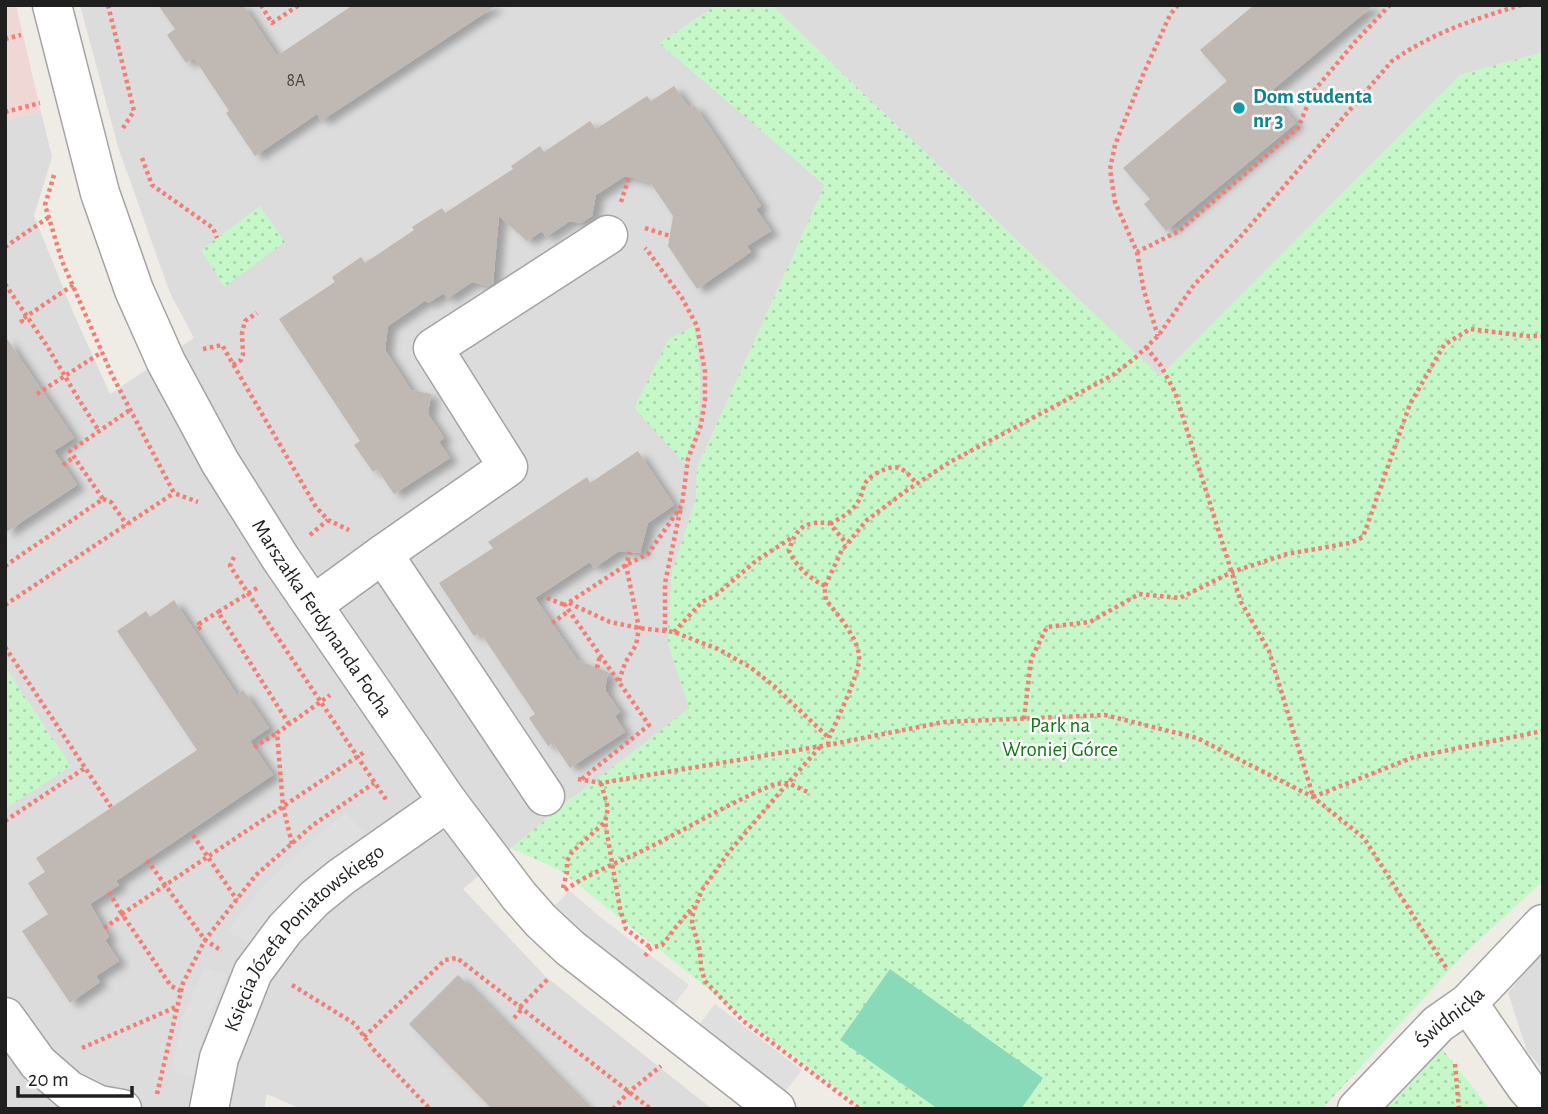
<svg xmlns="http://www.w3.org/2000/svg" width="1548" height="1114" viewBox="0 0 1548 1114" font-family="'Alegreya Sans',sans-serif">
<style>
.residential{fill:#dddcdc}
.commercial{fill:#efd7d6}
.park{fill:url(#park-dots)}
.pitch{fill:#88dab9}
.parking{fill:#dfdfdf}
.building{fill:#c0b8b3;filter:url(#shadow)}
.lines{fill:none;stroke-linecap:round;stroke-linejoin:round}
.minor-casing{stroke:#a3a3a3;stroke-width:41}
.path{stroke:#f37e73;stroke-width:4.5;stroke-dasharray:3.5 3.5;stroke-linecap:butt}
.minor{stroke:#fff;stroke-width:38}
.culture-dot{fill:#0f9aa8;stroke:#fff;stroke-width:2.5}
.labels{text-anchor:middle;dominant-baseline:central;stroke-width:5;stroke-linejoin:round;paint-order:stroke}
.number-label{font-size:18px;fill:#474544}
.culture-label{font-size:21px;font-weight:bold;fill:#0d838f;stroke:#fff;text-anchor:start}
.street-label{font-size:21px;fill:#1f1f1f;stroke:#fff}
.park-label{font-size:21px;fill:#117918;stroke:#fff}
</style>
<defs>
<pattern id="park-dots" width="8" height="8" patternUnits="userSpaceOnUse" patternTransform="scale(1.75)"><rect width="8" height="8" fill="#c6f7c8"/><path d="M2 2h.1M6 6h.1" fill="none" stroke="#aad3ab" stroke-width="1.8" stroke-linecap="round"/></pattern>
<filter id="shadow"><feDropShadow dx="8" dy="4.5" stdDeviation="3.5" flood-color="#0004"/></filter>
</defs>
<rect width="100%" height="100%" fill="#efece6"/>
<path class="residential" d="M 80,5 L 717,5 L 660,43 L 825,185 L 697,468 L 696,499 L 672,573 L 668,631 L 668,644 L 690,708 L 601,777 L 568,801 L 463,889 L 545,976 L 712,1109 L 301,1109 L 267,1094 L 264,1109 L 5,1109 L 5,121 L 41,112 L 52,157 L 34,216 L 73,312 L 110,394 L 194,338 L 170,293 L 118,147 Z
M 771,5 L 1543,5 L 1543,52 L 1460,75 L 1160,377 Z
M 1543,950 L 1543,1070 L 1527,1051 L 1508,993 Z"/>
<path class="commercial" d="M 5,5 L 16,5 L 41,112 L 5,121 Z"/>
<path class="park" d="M 717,5 L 771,5 L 1160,377 L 1460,75 L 1543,52 L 1543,881 L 1466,952 L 1322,1109 L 864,1109 L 756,1027 L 561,871 L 511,848 C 569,799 630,755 689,708 L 668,644 L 668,631 L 672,573 L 696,499 L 697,468 L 825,185 L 659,43 Z
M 260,206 L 285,242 L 224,287 L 201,250 Z
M 694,326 C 699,358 703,389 698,421 C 696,435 689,450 684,463 L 634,408 L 669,339 Z
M 5,667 L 71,766 L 5,809 Z
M 1440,1046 L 1490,1109 L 1380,1109 Z"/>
<path class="pitch" d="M 890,969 L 1043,1078 L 1021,1109 L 938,1109 L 840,1040 Z"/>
<path class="parking" d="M 346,813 L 365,833 L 306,882 L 254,946 L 227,931 L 266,883 L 319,834 Z
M 570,891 L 599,916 L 689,985 L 672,1007 L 582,935 L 552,908 Z
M 205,967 L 228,975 L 207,1022 L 193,1078 L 171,1071 L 183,1017 Z
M 715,1004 L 802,1070 L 785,1092 L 698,1026 Z"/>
<path class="building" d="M 158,5 L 243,5 L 277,56 L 353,5 L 497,5 L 321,121 L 317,114 L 255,156 L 226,113 L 229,111 L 194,58 L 186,63 L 167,35 L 175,29 Z
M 1254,5 L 1374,5 L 1270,92 L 1296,123 L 1166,231 L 1144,204 L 1150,199 L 1123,168 L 1227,81 L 1200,50 Z
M 674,86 L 689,108 L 694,105 L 716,137 L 761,206 L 756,209 L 771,231 L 747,246 L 751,252 L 697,289 L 668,246 L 673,216 L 650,182 L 625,176 L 596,195 L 592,216 L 581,223 L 570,221 L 546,237 L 542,231 L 527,241 L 499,216 L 493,284 L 488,286 L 472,282 L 447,299 L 444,293 L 428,303 L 426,300 L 388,326 L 385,350 L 411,390 L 431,394 L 428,414 L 444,438 L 439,442 L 450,458 L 394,494 L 377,469 L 373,472 L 354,445 L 360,441 L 279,319 L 335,282 L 332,277 L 361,257 L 365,263 L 414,230 L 412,227 L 442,208 L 445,213 L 513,169 L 511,166 L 540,146 L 544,152 L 590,121 L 596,129 L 647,96 L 651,101 Z
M 5,336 L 74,438 L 54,451 L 77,485 L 5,533 Z
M 638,451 L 674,505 L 648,523 L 640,553 L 619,551 L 594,568 L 590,562 L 535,598 L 577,660 L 608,672 L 605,690 L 620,712 L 615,716 L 625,732 L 570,768 L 553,743 L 548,746 L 529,718 L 535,714 L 480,632 L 474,636 L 439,583 L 493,548 L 488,542 L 587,477 L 590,483 Z
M 174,600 L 237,695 L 243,690 L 269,728 L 250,741 L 273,775 L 116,881 L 119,885 L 90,904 L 109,937 L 105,940 L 119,961 L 96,976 L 100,982 L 70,1003 L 22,931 L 48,914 L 28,883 L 45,872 L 36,858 L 197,750 L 117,631 L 146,611 L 150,617 Z
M 458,975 L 514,1032 L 589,1109 L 492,1109 L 409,1024 Z"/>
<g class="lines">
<defs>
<g id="minor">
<path id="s1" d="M 52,5 L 100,193 L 134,290 L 166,362 L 220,462 L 281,559 L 448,802 L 519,896 L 541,921 L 570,948 L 776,1109"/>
<path d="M 383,554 L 545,796"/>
<path d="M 313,605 L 383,554 L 508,467 L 433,348 L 608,235"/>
<path d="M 1468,1003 L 1526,1087 L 1543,1106"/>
<path d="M 5,1017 L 38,1063 L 69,1090 L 99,1105 L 122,1109"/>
<path id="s2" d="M 209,1109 L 219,1058 L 253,972 L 285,929 L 314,899 L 341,877 L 448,802"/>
<path id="s3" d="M 1357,1109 L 1438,1024 L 1468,1003 L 1543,924"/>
</g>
</defs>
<use href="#minor" class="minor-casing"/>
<path class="path" d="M 108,5 L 134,111 L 123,128
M 261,5 L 272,23 L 299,5
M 1178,5 L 1170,15 L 1143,75 L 1115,145 L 1110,169 L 1115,202 L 1137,252 L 1179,231 L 1298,128 L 1313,92 L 1355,42 L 1390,5
M 5,39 L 21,35
M 5,112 L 40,103
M 142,158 L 152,185 L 213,228 L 217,238
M 54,175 L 45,205 L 62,261 L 112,375 L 174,493 L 198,502
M 621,202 L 629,177
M 645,228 L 670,236
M 5,247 L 49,217
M 1137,252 L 1144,291 L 1158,336
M 5,284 L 47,346 L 76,395 L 99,431
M 20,322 L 22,321 L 21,320 L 73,285
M 1146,347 L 1161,366 L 1175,392 L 1241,602 L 1269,651 L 1313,796
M 203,349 L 222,345 L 316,507 L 328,520 L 349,530
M 233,365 L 241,360 L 243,355 L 242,333 L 245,321 L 257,313
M 37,394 L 102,352
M 63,465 L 74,457
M 103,499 L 111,502 L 127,525
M 830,524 C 840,518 851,513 857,503 C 862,497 862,489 866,482 C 869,478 874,474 879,472 C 899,462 904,469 917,484
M 310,535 L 328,520
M 234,557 L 230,566 L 387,801
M 5,566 L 103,499 L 70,451 L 130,410
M 825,586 C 809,578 797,567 789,551 C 796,527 805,521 829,523 L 847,544
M 257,588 L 218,612 L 289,724
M 547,598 L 565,605
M 569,603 L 610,622 L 639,628 L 674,632 L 718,649 L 750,667 L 774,686 L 829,738
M 5,605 L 174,493
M 552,623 L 569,611
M 198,629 L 201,627 L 199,624 L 218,612
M 665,631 L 665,583 L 681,507
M 674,632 L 702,602 L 716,595 L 757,560 L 793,537
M 5,647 L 111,807
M 597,668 L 600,655
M 619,681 L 625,663 L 636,645 L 639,628 L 626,565 L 630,552
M 1024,719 L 1031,659 L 1047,627 L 1090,622 L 1139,594 L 1180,598 L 1232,572 L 1287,554 L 1350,543 L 1363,537 L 1410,404 L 1444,345 L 1470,329 L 1526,336 L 1543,336
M 828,745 L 829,738 C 836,721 861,672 859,656 C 858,638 837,614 826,600 L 825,592 L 825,586 L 842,550 L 867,520 L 906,491 L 950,462 L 1113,375 L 1135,358 L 1158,336 L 1194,285 L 1243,234 L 1392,61 C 1434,32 1472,20 1521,5
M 254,747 L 277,733
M 820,747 L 781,791 L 729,852 L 702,890 L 693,913 L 692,923 L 700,951 L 701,968 L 705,981 L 742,1020 L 860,1109
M 578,779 L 601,783 L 828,745 L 944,722 L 1105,715 L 1197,738 L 1313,797 L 1364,838 L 1447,969
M 582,779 L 649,725 L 565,605 L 626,565 L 648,554 L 682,505 L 688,459 L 701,425 L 705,400 L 705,372 L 697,326 L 682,298 L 647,250 L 645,248
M 601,783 L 608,808 L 605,822 L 620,909 L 626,929 L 651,948
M 1313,797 L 1414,757 L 1543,731
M 5,821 L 85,768
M 193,835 L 237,900
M 292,844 L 283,806 L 277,733 L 330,695
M 147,860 L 205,940 L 222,951
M 563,888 L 567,872 L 567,861 L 572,852 L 605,822
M 565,890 C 591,872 620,862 648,848 C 690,827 731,802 775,784 L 788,783 L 810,793
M 109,892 L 122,914
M 104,928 L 123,915
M 645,956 L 651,948 L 662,945 L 667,939 L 676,927 L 694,906
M 292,985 L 355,1024 L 373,1049 L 430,1109
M 181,991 L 171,986 L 122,914 L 366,751
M 520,1007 L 549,978
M 514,1018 L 522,1009
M 364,1037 L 445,960 L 457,958 L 651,1109
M 82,1048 L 176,1007
M 1455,1064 L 1459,1109
M 157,1094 L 183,983 L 205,940 L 256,875 L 313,825 L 374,783
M 613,1109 L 629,1092 L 661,1066"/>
<use href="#minor" class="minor"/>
</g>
<circle class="culture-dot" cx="1239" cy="108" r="7"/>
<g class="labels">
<g class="number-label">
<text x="296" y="81">8A</text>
</g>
<g class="culture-label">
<text x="1253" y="96">Dom studenta<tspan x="1253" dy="24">nr 3</tspan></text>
</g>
<g class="street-label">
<text stroke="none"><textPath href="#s1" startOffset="676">Marszałka Ferdynanda Focha</textPath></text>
<text stroke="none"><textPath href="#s2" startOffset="203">Księcia Józefa Poniatowskiego</textPath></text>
<text stroke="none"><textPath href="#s3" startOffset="131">Świdnicka</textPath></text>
</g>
<g class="park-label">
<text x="1060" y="725">Park na<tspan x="1060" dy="24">Wroniej Górce</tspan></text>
</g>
</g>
<rect width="1548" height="1114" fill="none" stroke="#1f1f1f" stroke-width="14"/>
<path d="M18 1086v10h114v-10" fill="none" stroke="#1f1f1f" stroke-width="3.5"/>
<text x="28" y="1086" font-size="21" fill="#1f1f1f" stroke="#ffffff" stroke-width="5" paint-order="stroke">20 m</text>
</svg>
